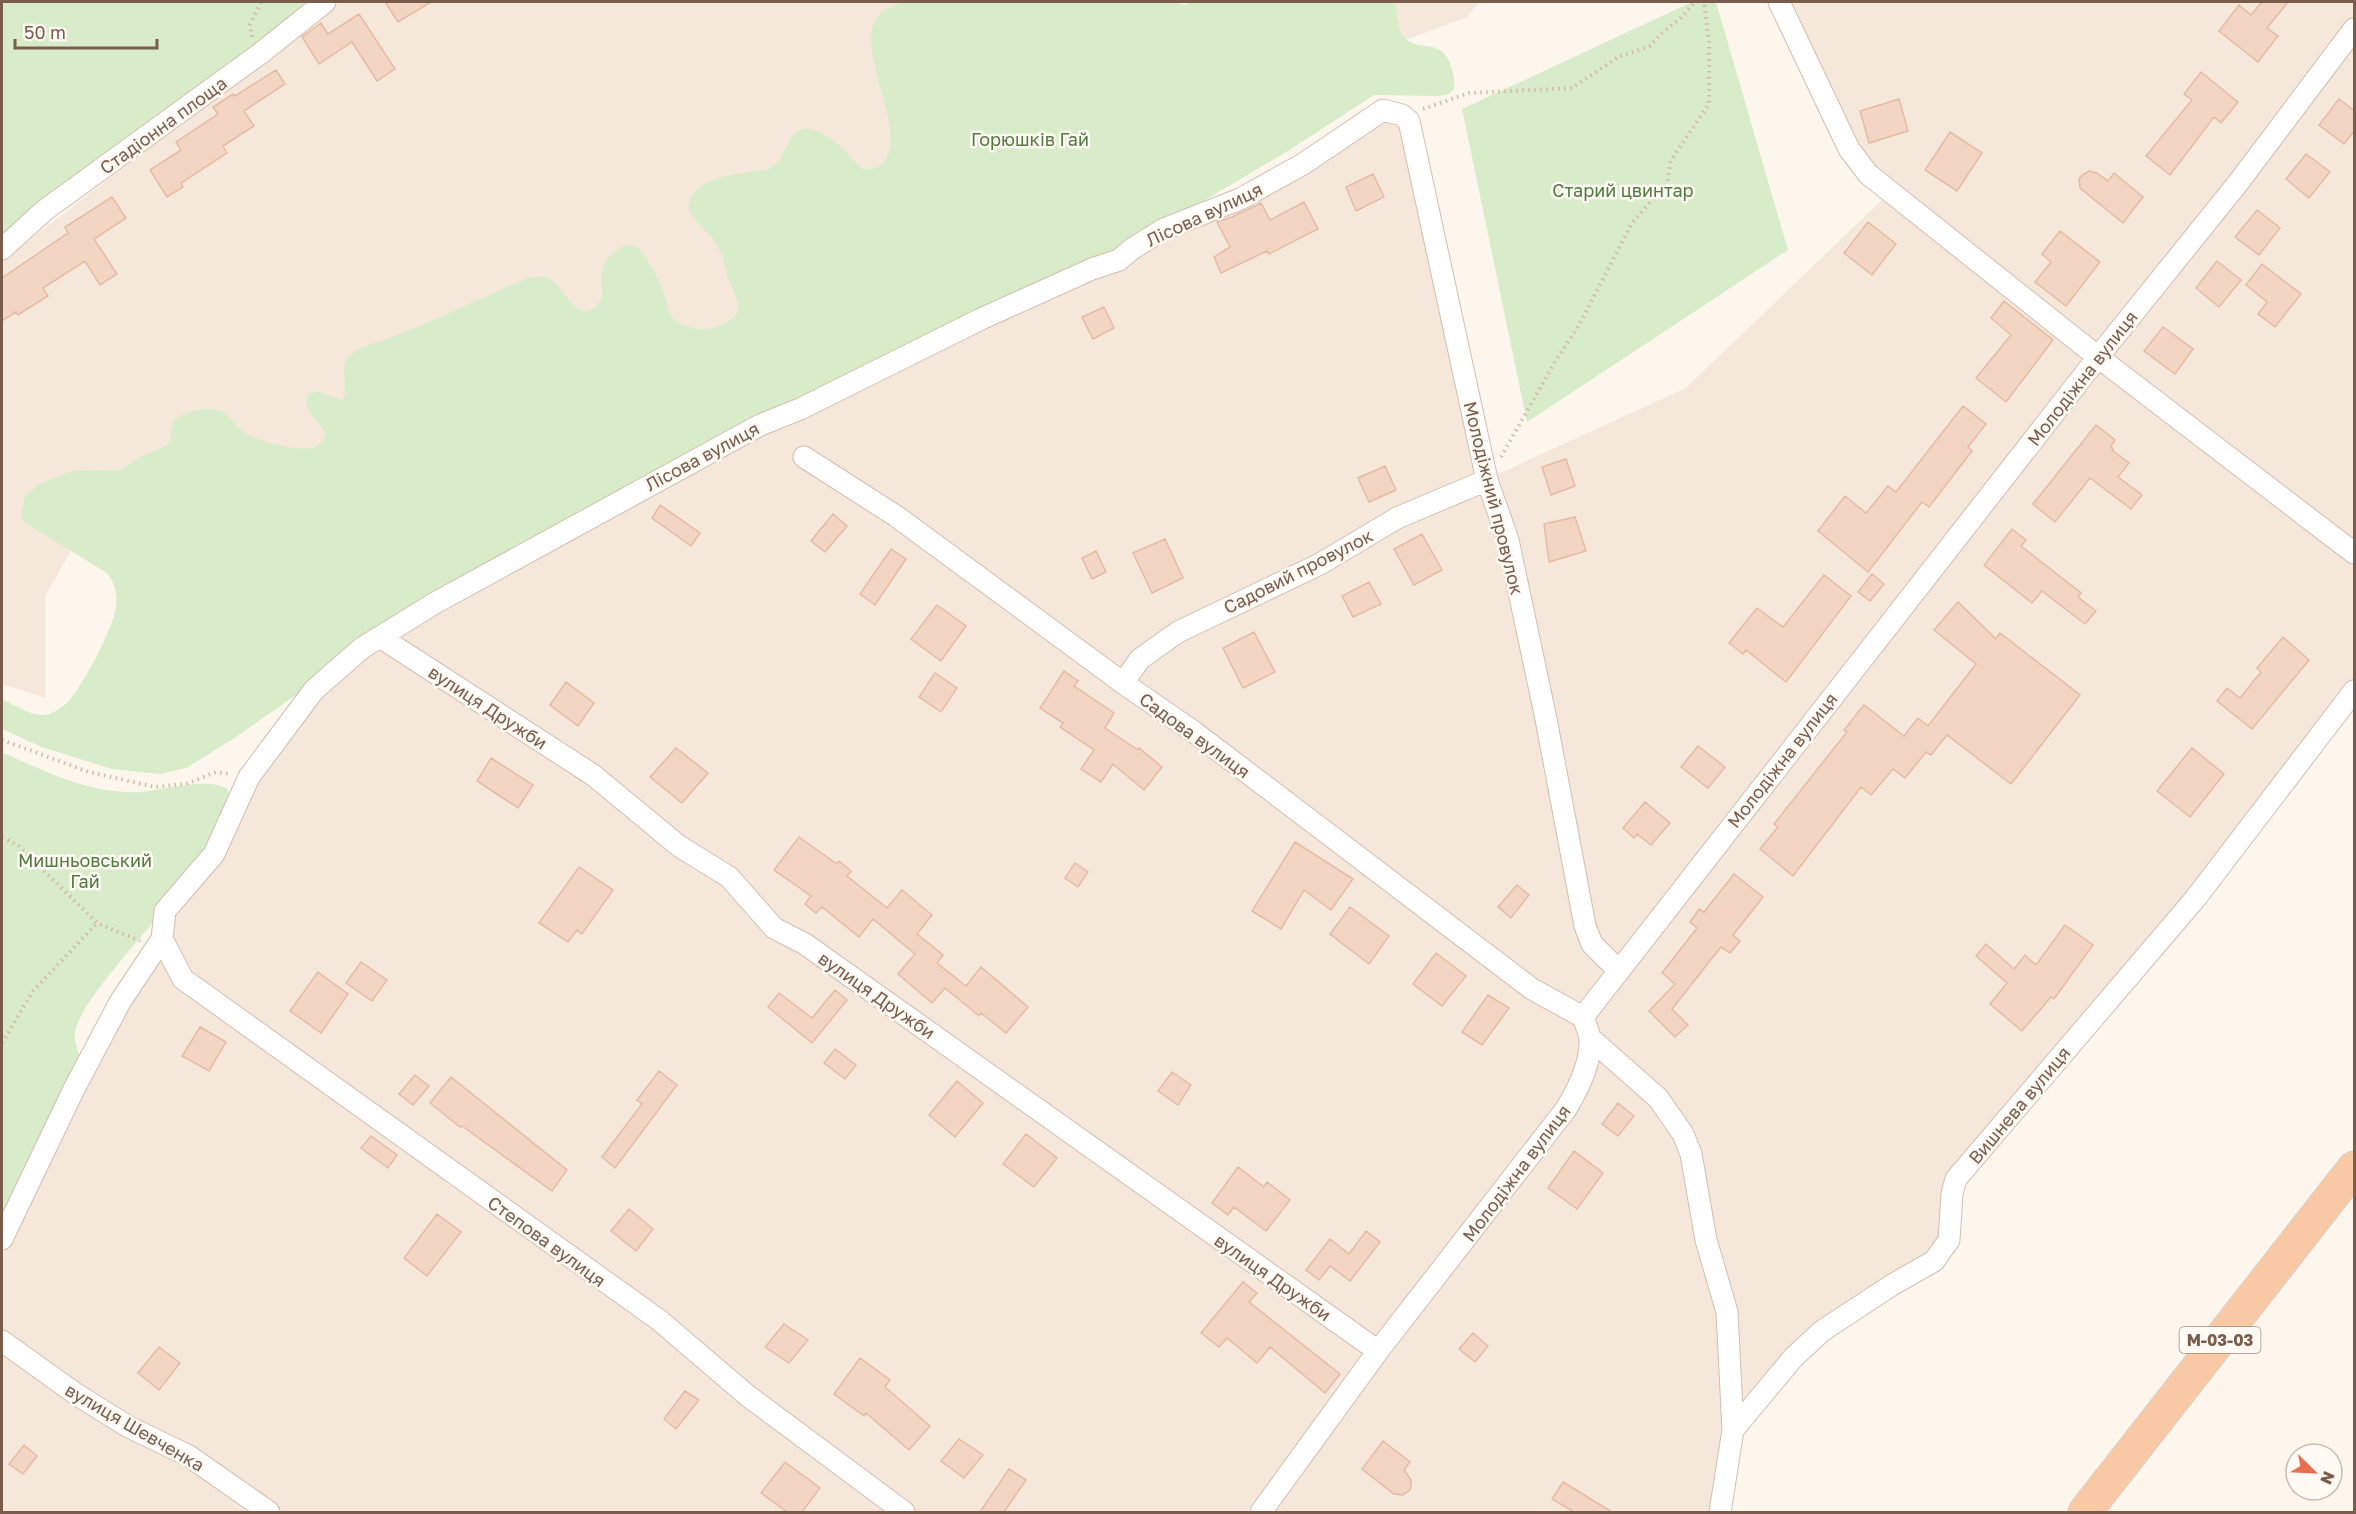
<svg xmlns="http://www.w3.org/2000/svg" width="2356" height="1514" viewBox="0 0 2356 1514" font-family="'Golos Text',sans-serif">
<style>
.residential{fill:#f5e8da}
.green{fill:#d8ecc9}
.building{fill:#f3d5c3;stroke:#e6bba3;stroke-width:1.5}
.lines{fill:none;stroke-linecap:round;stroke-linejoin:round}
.minor-casing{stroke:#d1beb0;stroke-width:23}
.trunk-casing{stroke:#dad1cd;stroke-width:35}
.path{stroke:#d9b8a5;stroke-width:4;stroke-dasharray:1.5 4.5;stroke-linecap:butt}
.minor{stroke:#fff;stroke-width:21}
.trunk{stroke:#f9c8a4;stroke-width:33}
.labels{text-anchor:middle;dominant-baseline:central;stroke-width:5;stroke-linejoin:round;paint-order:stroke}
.shield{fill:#fffaf3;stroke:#a28b7f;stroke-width:1.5}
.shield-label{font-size:16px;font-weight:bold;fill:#7a5c4d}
.street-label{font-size:18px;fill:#7a5c4d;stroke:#fffaf3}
.park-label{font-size:18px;fill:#537a41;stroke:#fffaf3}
</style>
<rect width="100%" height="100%" fill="#fdf6ec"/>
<path class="residential" d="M 334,2 L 986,2 L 925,159 L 764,312 L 431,433 L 96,507 L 45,596 L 45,698 L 2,684 L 2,261 L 275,51 Z
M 1304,2 L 1479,2 L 1467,17 L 1400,42 Z
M 1779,2 L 2354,2 L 2354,691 L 1971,1161 L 1949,1240 L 1860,1305 L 1733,1430 L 1720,1512 L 2,1512 L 2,1241 L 165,911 L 249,777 L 362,648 L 760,425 L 1092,269 L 1366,121 L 1409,121 L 1487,479 L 1686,388 L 1889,193 L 1877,183 Z"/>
<path class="green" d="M 2,2 L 310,2 L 2,239 Z
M 901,2 L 1176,2 L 1185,5 L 1191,2 L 1395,2 C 1398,12 1396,25 1402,34 C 1415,56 1444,33 1452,70 C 1454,77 1455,82 1454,89 L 1447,95 L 1438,96 L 1374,95 L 1288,151 L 1142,237 L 911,351 L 730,429 L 577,516 L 319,679 L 233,739 L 186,768 L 160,774 L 112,769 L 42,747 L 2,729 L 2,699 C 15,705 34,719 49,714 C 55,712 64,706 68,702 C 83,685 113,629 116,607 C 118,593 115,584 107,573 L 24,522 L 21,515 L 25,497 L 37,485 L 72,471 L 121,470 L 140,457 L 166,446 L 170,442 L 173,421 C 184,412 207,405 221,411 C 231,416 236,427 245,433 C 258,442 297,451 313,448 C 319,446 323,441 325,435 C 320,417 300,414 309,394 L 317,391 L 342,400 L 345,396 L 344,369 L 346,359 L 356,350 L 418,327 L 527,278 C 533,278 540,276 545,277 C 564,281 572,322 594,308 C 614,295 586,270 618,250 C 622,247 626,244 631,245 C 645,246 662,287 666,300 C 668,306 668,312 672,317 C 679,326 695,330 706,329 C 714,329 720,325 727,322 C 749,311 732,292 727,275 C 724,265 723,255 717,245 C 709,232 696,224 689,210 C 687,175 744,174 768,169 C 788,164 785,126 808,129 C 821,130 839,144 847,153 C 852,158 857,166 864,169 C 870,170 877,168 882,165 C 912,131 851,50 878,16 C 883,9 893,6 901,2 Z
M 1692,2 L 1716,2 L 1788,250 L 1527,422 L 1462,109 Z
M 2,752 C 46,772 92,795 142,792 C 163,790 211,776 228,790 L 232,812 C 211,842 191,873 169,903 C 147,932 81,1000 75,1032 C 73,1043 80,1053 81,1063 L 9,1242 L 2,1252 Z"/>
<path class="building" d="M 385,2 L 431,2 L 398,22 Z
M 2262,2 L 2288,2 L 2267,28 L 2278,36 L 2258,62 L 2219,31 L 2239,5 L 2251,15 Z
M 359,14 L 395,69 L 377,81 L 352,42 L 319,64 L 302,37 L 321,23 L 328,34 Z
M 276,70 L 285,84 L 244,111 L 254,126 L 223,146 L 227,153 L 181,183 L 183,187 L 167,197 L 150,170 L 181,150 L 176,142 L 218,114 L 213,107 L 233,94 L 235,96 Z
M 2201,72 L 2238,102 L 2221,123 L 2214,117 L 2170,175 L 2146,156 L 2192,100 L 2184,94 Z
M 1899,99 L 1908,131 L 1869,143 L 1860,111 Z
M 2339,99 L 2355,111 L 2355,130 L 2344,144 L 2319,125 Z
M 1950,132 L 1982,153 L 1957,191 L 1925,170 Z
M 2306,154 L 2330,172 L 2309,198 L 2286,179 Z
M 2089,171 L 2097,173 L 2108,181 L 2114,173 L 2143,197 L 2123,223 L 2080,188 L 2079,179 L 2082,175 Z
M 1373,174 L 1384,197 L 1356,211 L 1346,187 Z
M 112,197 L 126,218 L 94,239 L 117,274 L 100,285 L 85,261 L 43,288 L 48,296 L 18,315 L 16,312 L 2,321 L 2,278 L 68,233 L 65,227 Z
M 1304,202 L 1318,229 L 1269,254 L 1267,251 L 1221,273 L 1214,257 L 1230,247 L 1217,222 L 1232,217 L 1261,203 L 1270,220 Z
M 2257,210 L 2280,228 L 2259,255 L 2235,237 Z
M 1868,222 L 1896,244 L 1872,275 L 1844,253 Z
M 2060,231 L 2100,262 L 2066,306 L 2035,282 L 2051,262 L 2042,254 Z
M 2217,261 L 2241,280 L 2219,307 L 2196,288 Z
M 2262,264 L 2301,294 L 2275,327 L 2258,314 L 2267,302 L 2246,285 Z
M 2004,301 L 2053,340 L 2006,402 L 1976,378 L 2011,335 L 1991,318 Z
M 1104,307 L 1114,328 L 1093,339 L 1082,317 Z
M 2163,327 L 2193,349 L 2175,374 L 2144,351 Z
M 1963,406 L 1986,424 L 1968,447 L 1972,451 L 1929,507 L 1922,502 L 1868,572 L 1818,531 L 1845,496 L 1866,513 L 1888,486 L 1896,492 Z
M 2096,425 L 2115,440 L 2111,446 L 2113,449 L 2112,450 L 2129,463 L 2118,477 L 2142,495 L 2131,509 L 2090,478 L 2055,522 L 2033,504 Z
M 1566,459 L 1575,486 L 1551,495 L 1542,467 Z
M 1385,466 L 1396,490 L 1369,502 L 1358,478 Z
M 660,505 L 700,533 L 691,546 L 652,518 Z
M 833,514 L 847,526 L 825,552 L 811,541 Z
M 1575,517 L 1586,551 L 1549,562 L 1544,524 Z
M 2012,529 L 2026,540 L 2021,546 L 2081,593 L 2078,597 L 2096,611 L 2085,624 L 2042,591 L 2032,603 L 1984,565 Z
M 1422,534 L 1442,570 L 1414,585 L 1394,549 Z
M 1165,539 L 1183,578 L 1152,593 L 1133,553 Z
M 891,549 L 906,559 L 875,605 L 860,594 Z
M 1096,551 L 1106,572 L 1092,579 L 1082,558 Z
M 1872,574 L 1884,584 L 1870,601 L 1858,592 Z
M 1824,575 L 1851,596 L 1786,682 L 1746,650 L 1743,654 L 1729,643 L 1757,608 L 1783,627 Z
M 1369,582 L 1381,604 L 1353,617 L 1342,596 Z
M 1958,602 L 1996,639 L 2000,633 L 2080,695 L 2011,784 L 1947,735 L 1931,755 L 1926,752 L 1905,778 L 1893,769 L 1871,795 L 1861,787 L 1793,876 L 1760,849 L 1778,827 L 1774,824 L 1847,732 L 1844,730 L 1864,705 L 1904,736 L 1918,718 L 1928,726 L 1976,664 L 1934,630 Z
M 937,605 L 966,626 L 941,661 L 911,639 Z
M 1254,632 L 1275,672 L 1243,688 L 1223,648 Z
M 2283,637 L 2309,660 L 2252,729 L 2217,701 L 2227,688 L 2240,698 L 2261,672 L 2257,668 Z
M 1064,671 L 1078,681 L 1074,686 L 1114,713 L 1105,728 L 1138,750 L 1139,748 L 1162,767 L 1144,790 L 1113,764 L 1101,782 L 1081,769 L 1094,750 L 1060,727 L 1063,723 L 1040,708 Z
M 935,673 L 957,688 L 941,712 L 919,697 Z
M 566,682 L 594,703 L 578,726 L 550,705 Z
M 1698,746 L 1725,767 L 1708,788 L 1681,767 Z
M 676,748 L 708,773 L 682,803 L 650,777 Z
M 2192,748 L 2224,774 L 2190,817 L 2157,791 Z
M 491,758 L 533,785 L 518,808 L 477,781 Z
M 1645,802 L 1670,823 L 1651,845 L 1637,834 L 1634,838 L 1623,828 Z
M 799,837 L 837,864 L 839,861 L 851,871 L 847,876 L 887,908 L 902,890 L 932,915 L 917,934 L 943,955 L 937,963 L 966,986 L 981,967 L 1028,1007 L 1006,1033 L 981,1013 L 979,1016 L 945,988 L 932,1003 L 898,974 L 915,954 L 873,919 L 859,937 L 822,907 L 816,913 L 805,904 L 811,896 L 774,870 Z
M 1295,842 L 1353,879 L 1331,910 L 1304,890 L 1281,929 L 1252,911 Z
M 1075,863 L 1088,872 L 1078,887 L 1065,878 Z
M 579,867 L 613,890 L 582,934 L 577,930 L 568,942 L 539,923 Z
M 1734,874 L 1763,897 L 1733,935 L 1740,941 L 1730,953 L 1721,947 L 1672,1009 L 1688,1025 L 1675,1037 L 1649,1011 L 1675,984 L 1662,973 L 1697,928 L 1690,922 L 1699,909 L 1704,912 Z
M 1517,885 L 1529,895 L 1511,918 L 1498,907 Z
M 1350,907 L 1389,936 L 1369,964 L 1330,934 Z
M 2065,925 L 2093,945 L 2054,999 L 2051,997 L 2022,1031 L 1990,1004 L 2007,983 L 1976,956 L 1986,944 L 2014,969 L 2025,955 L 2036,965 Z
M 1436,953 L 1466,976 L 1442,1006 L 1413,984 Z
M 361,962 L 387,980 L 372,1001 L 346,983 Z
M 318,972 L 348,994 L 321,1033 L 290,1011 Z
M 835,990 L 847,1000 L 812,1043 L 768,1007 L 779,993 L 812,1018 Z
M 1488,995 L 1509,1008 L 1482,1045 L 1462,1032 Z
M 200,1027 L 226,1042 L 209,1071 L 182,1056 Z
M 835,1049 L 856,1065 L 845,1079 L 824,1063 Z
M 659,1071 L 677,1085 L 615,1168 L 602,1157 L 642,1104 L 637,1100 Z
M 1172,1072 L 1191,1085 L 1178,1105 L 1158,1091 Z
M 415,1075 L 429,1086 L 413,1105 L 399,1094 Z
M 451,1077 L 567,1170 L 552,1191 L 462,1126 L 460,1127 L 430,1103 Z
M 957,1081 L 983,1103 L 955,1137 L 929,1115 Z
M 1618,1103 L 1634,1116 L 1618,1136 L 1602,1124 Z
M 1026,1134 L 1057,1158 L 1034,1187 L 1003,1164 Z
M 371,1136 L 397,1155 L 388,1168 L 361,1148 Z
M 1574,1151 L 1603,1173 L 1577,1209 L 1548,1188 Z
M 1238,1167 L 1264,1187 L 1267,1182 L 1290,1200 L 1266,1231 L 1234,1207 L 1228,1215 L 1212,1203 Z
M 629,1209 L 653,1229 L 636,1251 L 611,1231 Z
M 437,1214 L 461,1232 L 427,1276 L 404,1258 Z
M 1366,1231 L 1380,1242 L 1350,1281 L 1330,1266 L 1319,1280 L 1306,1270 L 1330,1239 L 1349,1254 Z
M 1243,1282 L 1257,1293 L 1249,1302 L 1340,1374 L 1325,1393 L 1270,1347 L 1257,1363 L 1227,1338 L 1219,1347 L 1201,1333 Z
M 784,1324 L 808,1340 L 789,1363 L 765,1347 Z
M 1473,1333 L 1488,1346 L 1475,1362 L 1459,1349 Z
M 159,1347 L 180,1363 L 159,1390 L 138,1373 Z
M 860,1358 L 890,1380 L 885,1387 L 930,1426 L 909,1450 L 866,1413 L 864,1416 L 834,1394 Z
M 685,1391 L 699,1400 L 676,1429 L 664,1419 Z
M 959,1439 L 983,1455 L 964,1478 L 941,1461 Z
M 1383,1441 L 1410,1462 L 1404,1470 L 1411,1480 L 1411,1485 L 1410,1490 L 1403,1495 L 1394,1494 L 1362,1469 Z
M 24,1445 L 37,1456 L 23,1474 L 9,1464 Z
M 785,1462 L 820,1488 L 802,1512 L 787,1512 L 761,1493 Z
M 1009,1469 L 1026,1480 L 1004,1512 L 980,1512 Z
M 1563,1482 L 1612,1512 L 1574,1512 L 1552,1499 Z"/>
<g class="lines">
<defs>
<path id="minor" d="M 1779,2 L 1849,149 L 1868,174 L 2098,357 L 2354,553
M 2,249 L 45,210 L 261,53 L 325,2
M 804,457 L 896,516 L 1123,683 L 1194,732 L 1532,989 L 1583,1017
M 380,637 L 593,775 L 679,846 L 729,877 L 774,928 L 805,944 L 1378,1351
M 1123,683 L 1140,659 L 1178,632 L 1320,564 L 1397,518 L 1487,480
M 1591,1039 L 1658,1098 L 1683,1134 L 1691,1154 L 1706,1240 L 1727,1312 L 1733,1430
M 2,1239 L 74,1089 L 120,1002 L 162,939
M 2,1341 L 76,1394 L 127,1426 L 189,1456 L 269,1512
M 904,1512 L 748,1396 L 659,1320 L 183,979 L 162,939 L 165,911 L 214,854 L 249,777 L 314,690 L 362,648 L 435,603 L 760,425 L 800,409 L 981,319 L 1092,269 L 1119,260 L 1132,249 L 1164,229 L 1240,199 L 1303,164 L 1383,110 L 1402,115 L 1409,121 L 1487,480 L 1508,540 L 1546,719 L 1585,926 L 1592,944 L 1618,970
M 1261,1512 L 1378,1351 L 1566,1109 C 1578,1089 1591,1064 1590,1040 C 1590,1033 1585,1024 1583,1017 L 2098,357 L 2238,183 L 2354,29
M 1720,1512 L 1733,1430 L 1793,1358 L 1822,1331 L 1892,1285 L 1934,1261 L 1949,1240 L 1952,1194 L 1956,1179 L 2195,899 L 2354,691"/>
<path id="trunk" d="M 2085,1512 L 2354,1168"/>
</defs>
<use href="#minor" class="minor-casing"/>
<use href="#trunk" class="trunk-casing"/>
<path class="path" d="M 252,37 L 250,25 L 261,2
M 1423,109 L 1469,93 L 1572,88 L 1618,57 L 1650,46 L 1662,33 L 1682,17 L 1695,2
M 1501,457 L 1556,360 L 1578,327 L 1632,223 L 1667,183 L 1671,160 L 1709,104 L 1709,42 L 1704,2
M 2,740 L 89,772 L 155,787 L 186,784 L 216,772 L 231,774
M 2,838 L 18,845 L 97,923 L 140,941
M 2,1043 L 33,991 L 97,923"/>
<use href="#minor" class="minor"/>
<use href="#trunk" class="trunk"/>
</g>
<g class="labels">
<rect class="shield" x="2179.5" y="1327" width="81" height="26" rx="4.5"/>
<g class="shield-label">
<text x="2220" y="1340">М-03-03</text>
</g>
<g class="street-label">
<text transform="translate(163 125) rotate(-36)">Стадіонна площа</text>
<text transform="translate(1204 214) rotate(-25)">Лісова вулиця</text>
<text transform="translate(2082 378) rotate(-52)">Молодіжна вулиця</text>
<text transform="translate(702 456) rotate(-28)">Лісова вулиця</text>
<text transform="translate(1494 498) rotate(76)">Молодіжний провулок</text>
<text transform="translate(1298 571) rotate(-27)">Садовий провулок</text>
<text transform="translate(488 707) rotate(33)">вулиця Дружби</text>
<text transform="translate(1195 735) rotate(36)">Садова вулиця</text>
<text transform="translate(1782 760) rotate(-52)">Молодіжна вулиця</text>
<text transform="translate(877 995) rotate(35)">вулиця Дружби</text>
<text transform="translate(2019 1105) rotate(-50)">Вишнева вулиця</text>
<text transform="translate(1516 1173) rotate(-53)">Молодіжна вулиця</text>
<text transform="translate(547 1241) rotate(36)">Степова вулиця</text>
<text transform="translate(1273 1277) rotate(35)">вулиця Дружби</text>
<text transform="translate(135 1427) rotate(30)">вулиця Шевченка</text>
</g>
<g class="park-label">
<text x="1030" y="139">Горюшків Гай</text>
<text x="1623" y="190">Старий цвинтар</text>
<text x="85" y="860">Мишньовський<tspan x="85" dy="21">Гай</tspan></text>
</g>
</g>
<rect width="2356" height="1514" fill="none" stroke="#7a5c4d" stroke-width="6"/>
<g transform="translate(2314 1472) rotate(114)"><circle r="28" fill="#fffaf3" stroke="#cabbb1" stroke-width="1.5"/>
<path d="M0-4.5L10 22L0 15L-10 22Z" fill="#e76f51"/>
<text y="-9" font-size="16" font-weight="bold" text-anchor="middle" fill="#7a5c4d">N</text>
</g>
<path d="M15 39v9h142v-9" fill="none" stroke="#7a5c4d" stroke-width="3"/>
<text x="24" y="39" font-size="18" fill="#7a5c4d" stroke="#fffaf3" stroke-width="4.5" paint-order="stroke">50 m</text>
</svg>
